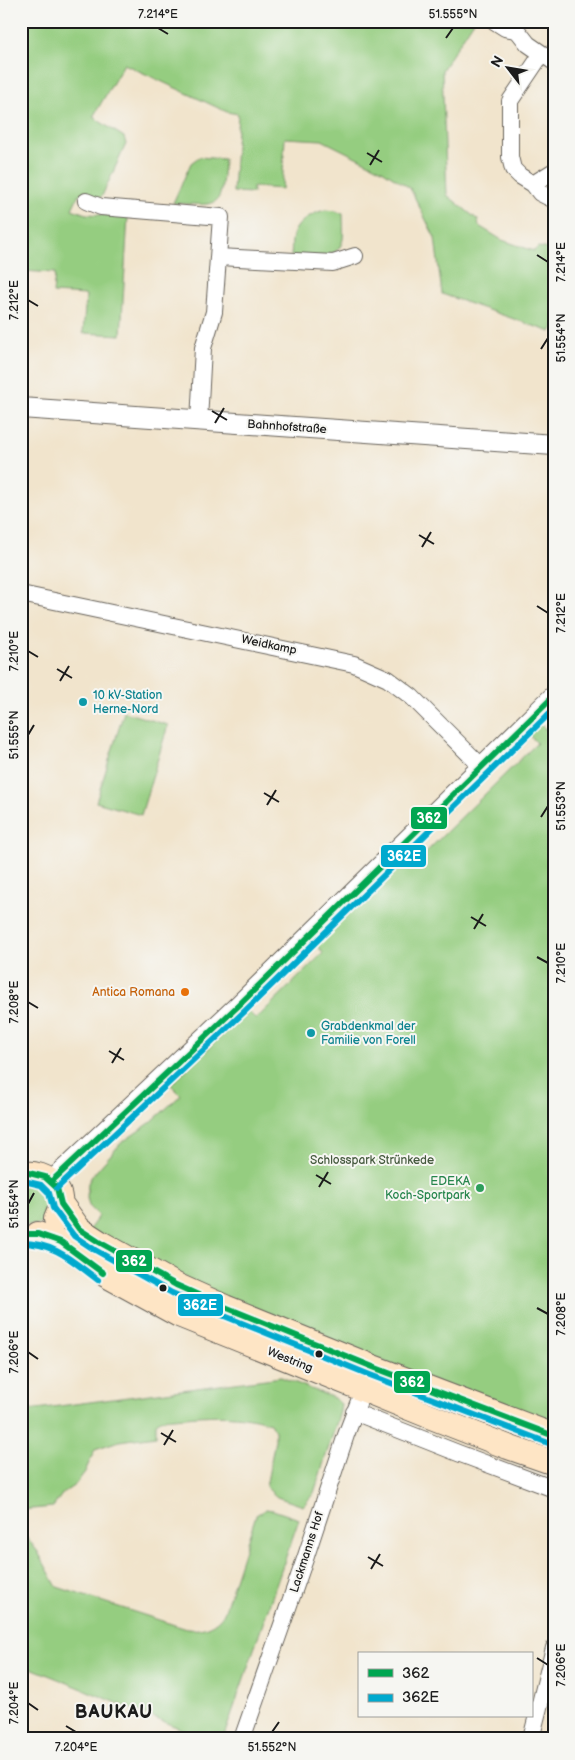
<svg xmlns="http://www.w3.org/2000/svg" width="575" height="1760" viewBox="0 0 575 1760" font-family="'Balsamiq Sans',sans-serif">
<style>
.green{fill:#95cd80;stroke:#58744e}
.lines{fill:none;stroke-linecap:round;stroke-linejoin:round}
.minor-casing{stroke:#67625a;stroke-width:18}
.tertiary-casing{stroke:#67625a;stroke-width:22}
.secondary-casing{stroke:#67625a;stroke-width:26}
.minor{stroke:#fff;stroke-width:16}
.tertiary{stroke:#fff;stroke-width:20}
.secondary{stroke:#fee5c5;stroke-width:24}
.bus-1-casing{stroke:#f6f6f2;stroke-width:10}
.bus-2-casing{stroke:#f6f6f2;stroke-width:10}
.bus-1{stroke:#00a651;stroke-width:6}
.bus-2{stroke:#00a9ce;stroke-width:6}
.ticks{fill:none;stroke:#1c1c1c;stroke-width:2}
.culture-dot{fill:#0f9aa8;stroke:#f6f6f2;stroke-width:2}
.food-dot{fill:#e8710a;stroke:#f6f6f2;stroke-width:2}
.leisure-dot{fill:#2e9e5b;stroke:#f6f6f2;stroke-width:2}
.bus-dot{fill:#1c1c1c;stroke:#f6f6f2;stroke-width:2}
.labels{text-anchor:middle;dominant-baseline:central;stroke-width:4;stroke-linejoin:round;paint-order:stroke}
.street-label{font-size:12px;fill:#1c1c1c;stroke:#f6f6f2}
.culture-label{font-size:12px;fill:#0d838f;stroke:#f6f6f2;text-anchor:start}
.food-label{font-size:12px;fill:#c56008;stroke:#f6f6f2;text-anchor:end}
.park-label{font-size:12px;fill:#465a3f;stroke:#f6f6f2}
.leisure-label{font-size:12px;fill:#27864d;stroke:#f6f6f2;text-anchor:end}
.district-label{font-size:18px;font-weight:bold;letter-spacing:1px;fill:#1c1c1c;stroke:#f6f6f2}
.line-badge{stroke:#f6f6f2;stroke-width:2}
.badge-label{font-size:14px;text-anchor:middle;font-weight:bold;fill:#fff}
.neatline{fill:none;stroke:#1c1c1c;stroke-width:2}
.ticks-label{font-size:12px;text-anchor:middle;fill:#1c1c1c}
</style>
<rect width="100%" height="100%" fill="#f6f6f2"/>
<filter id="ink" filterUnits="userSpaceOnUse"><feTurbulence type="fractalNoise" baseFrequency=".02" numOctaves="2"/><feDisplacementMap in="SourceGraphic" scale="10" xChannelSelector="R" yChannelSelector="G"/><feConvolveMatrix kernelMatrix="1 2 1 2 8 2 1 2 1" color-interpolation-filters="sRGB"/></filter>
<filter id="wash" filterUnits="userSpaceOnUse"><feTurbulence type="fractalNoise" baseFrequency=".0096" numOctaves="4" result="noise"/><feDisplacementMap in="SourceGraphic" scale="20" xChannelSelector="R" yChannelSelector="G"/><feGaussianBlur stdDeviation="1.12" result="paint"/><feColorMatrix in="noise" values="0 0 0 0 0 0 0 0 0 0 0 0 0 0 0 0 0 1.4 0 .05"/><feComposite in="paint" operator="in"/></filter>
<g filter="url(#wash)">
<rect width="100%" height="100%" fill="#f1e4cc"/>
<path class="green" d="M 21,21 L 474,21 L 442,70 L 447,195 L 478,220 L 479,226 L 502,240 L 534,251 L 538,247 L 554,250 L 554,327 L 551,332 L 442,294 L 435,238 L 410,188 L 382,170 L 322,140 L 285,138 L 282,189 L 253,187 L 253,193 L 233,192 L 238,114 L 227,112 L 124,64 L 93,117 L 124,137 L 126,144 L 102,196 L 100,198 L 79,194 L 72,209 L 86,214 L 128,216 L 121,335 L 83,333 L 86,295 L 53,293 L 55,273 L 22,271 L 21,274 Z
M 199,157 L 224,159 C 221,209 222,206 173,203 L 191,163 Z
M 325,210 L 336,211 L 343,214 C 343,222 344,231 343,239 C 339,262 308,256 291,256 C 292,250 291,241 293,235 C 297,222 312,213 325,210 Z
M 124,712 L 168,725 L 141,815 L 96,802 Z
M 539,723 L 548,732 L 554,726 L 554,1428 L 257,1312 L 88,1231 L 99,1216 L 89,1206 L 87,1198 L 88,1183 L 92,1176 L 121,1143 L 150,1123 L 181,1095 L 171,1085 L 247,1010 L 256,1019 L 323,953 L 315,943 L 386,873 L 389,876 L 418,848 L 424,854 L 537,743 L 528,734 Z
M 25,1181 L 51,1191 L 48,1219 C 39,1225 32,1227 21,1223 L 21,1183 Z
M 281,1377 L 334,1398 L 341,1404 L 340,1412 L 314,1493 L 303,1506 L 277,1497 L 266,1487 L 275,1440 L 275,1431 L 270,1423 C 234,1411 198,1416 162,1419 L 156,1423 L 156,1436 L 119,1441 L 95,1449 L 85,1472 L 75,1485 L 63,1493 L 53,1507 L 21,1510 L 21,1411 Z
M 266,1509 L 273,1510 L 299,1519 L 223,1739 L 206,1739 L 21,1664 L 21,1530 L 38,1552 L 57,1587 L 187,1629 C 202,1631 216,1626 224,1613 L 256,1515 Z"/>
</g>
<g filter="url(#ink)">
<g class="lines">
<defs>
<path id="minor" d="M 494,21 L 505,28 L 517,30 L 528,44 L 554,62
M 541,55 L 510,101 L 510,157 L 513,169 L 520,176 L 533,184 L 540,193 L 554,200
M 533,184 L 554,171
M 86,201 L 101,207 L 221,217 L 214,312 L 203,348 L 199,421
M 218,257 L 333,263 L 355,256
M 21,594 L 354,664 L 388,679 L 412,697 L 482,767
M 354,1412 L 458,1453 L 554,1489
M 242,1739 L 305,1559 L 346,1435 L 367,1380
M 531,1739 L 554,1648"/>
<path id="tertiary" d="M 21,408 L 554,445
M 51,1182 L 239,1005 L 554,696"/>
<path id="secondary" d="M 21,1174 C 49,1170 70,1193 56,1219
M 61,1204 L 79,1229 L 99,1242 L 176,1285 L 225,1307 L 373,1367 L 554,1436
M 38,1234 L 61,1242 L 106,1275 L 179,1315 L 429,1416 L 508,1447 L 554,1463"/>
</defs>
<use href="#minor" class="minor-casing"/>
<use href="#tertiary" class="tertiary-casing"/>
<use href="#secondary" class="secondary-casing"/>
<use href="#minor" class="minor"/>
<use href="#tertiary" class="tertiary"/>
<use href="#secondary" class="secondary"/>
<defs>
<path id="bus-1" d="M 21,1174 L 29,1173 L 45,1177 L 57,1188 L 61,1204 L 79,1229 L 99,1242 L 176,1285 L 225,1307 L 373,1367 L 554,1436
M 51,1182 L 239,1005 L 554,696
M 21,1234 L 38,1234 L 61,1242 L 103,1273"/>
<path id="bus-2" d="M 22,1183 L 28,1182 L 41,1185 L 49,1193 L 53,1208 L 74,1236 L 95,1250 L 172,1293 L 222,1315 L 370,1375 L 551,1444
M 57,1188 L 245,1011 L 554,709
M 21,1243 C 56,1243 72,1261 98,1280"/>
</defs>
<use href="#bus-1" class="bus-1-casing"/>
<use href="#bus-2" class="bus-2-casing"/>
<use href="#bus-1" class="bus-1"/>
<use href="#bus-2" class="bus-2"/>
</g>
</g>
<path class="ticks" d="M 158,28 L 168,34M 446,38 L 453,28M 367,153 L 382,162M 370,165 L 379,150M 537,255 L 548,262M 28,300 L 38,306M 541,349 L 548,338M 212,411 L 227,420M 215,423 L 224,408M 419,535 L 434,544M 422,547 L 431,532M 537,606 L 548,613M 28,651 L 38,657M 57,669 L 72,678M 60,681 L 69,666M 28,735 L 34,725M 264,793 L 279,802M 267,805 L 276,790M 541,817 L 548,806M 471,917 L 486,926M 474,929 L 483,914M 537,957 L 548,963M 28,1002 L 38,1008M 109,1051 L 124,1060M 112,1063 L 121,1048M 316,1175 L 331,1184M 319,1187 L 328,1172M 28,1204 L 34,1193M 537,1308 L 548,1314M 28,1352 L 38,1359M 161,1433 L 176,1442M 164,1445 L 173,1430M 368,1557 L 383,1566M 371,1569 L 380,1554M 537,1658 L 548,1665M 28,1703 L 38,1710M 66,1726 L 76,1732M 272,1732 L 279,1722"/>
<g class="culture-dot">
<circle cx="83" cy="702" r="5"/>
<circle cx="311" cy="1033" r="5"/>
</g>
<circle class="food-dot" cx="185" cy="992" r="5"/>
<circle class="leisure-dot" cx="480" cy="1188" r="5"/>
<g class="bus-dot">
<circle cx="163" cy="1288" r="4.5"/>
<circle cx="319" cy="1354" r="4.5"/>
</g>
<g class="labels">
<g class="street-label">
<text transform="translate(287 427) rotate(4)">Bahnhofstraße</text>
<text transform="translate(269 645) rotate(12)">Weidkamp</text>
<text transform="translate(290 1360) rotate(22)">Westring</text>
<text transform="translate(307 1552) rotate(-72)">Lackmanns Hof</text>
</g>
<g class="culture-label">
<text x="93" y="695">10 kV-Station<tspan x="93" dy="14">Herne-Nord</tspan></text>
<text x="321" y="1026">Grabdenkmal der<tspan x="321" dy="14">Familie von Forell</tspan></text>
</g>
<g class="food-label">
<text x="175" y="992">Antica Romana</text>
</g>
<g class="park-label">
<text x="372" y="1160">Schlosspark Strünkede</text>
</g>
<g class="leisure-label">
<text x="470" y="1181">EDEKA<tspan x="470" dy="14">Koch-Sportpark</tspan></text>
</g>
<g class="district-label">
<text x="114" y="1712">BAUKAU</text>
</g>
</g>
<g class="line-badge">
<rect x="410" y="806" width="38" height="24" rx="5" fill="#00a651"/>
<rect x="380" y="844" width="47" height="24" rx="5" fill="#00a9ce"/>
<rect x="115" y="1249" width="38" height="24" rx="5" fill="#00a651"/>
<rect x="177" y="1293" width="47" height="24" rx="5" fill="#00a9ce"/>
<rect x="393" y="1370" width="38" height="24" rx="5" fill="#00a651"/>
</g>
<g class="badge-label">
<text x="429" y="823">362</text>
<text x="404" y="861">362E</text>
<text x="134" y="1266">362</text>
<text x="200" y="1310">362E</text>
<text x="412" y="1387">362</text>
</g>
<rect width="575" height="1760" fill="none" stroke="#f6f6f2" stroke-width="55"/>
<rect x="358" y="1652" width="175" height="65" fill="#f6f6f2" stroke="#9f9f9c"/>
<rect x="368" y="1669" width="25" height="8" fill="#00a651" stroke="#9f9f9c"/>
<text x="402" y="1678" font-size="15" fill="#1c1c1c">362</text>
<rect x="368" y="1694" width="25" height="8" fill="#00a9ce" stroke="#9f9f9c"/>
<text x="402" y="1702" font-size="15" fill="#1c1c1c">362E</text>
<g transform="translate(508 68) rotate(301)" stroke="#f6f6f2" stroke-width="4" paint-order="stroke">
<path d="M0-4L9 19L0 12L-9 19Z" fill="#1c1c1c"/>
<text y="-8" font-size="14" font-weight="bold" text-anchor="middle" fill="#1c1c1c">N</text>
</g>
<rect x="28" y="28" width="520" height="1704" class="neatline"/>
<g class="ticks-label">
<text x="158" y="18">7.214°E</text>
<text x="453" y="18">51.555°N</text>
<text transform="translate(561 262) rotate(-90)" y="4">7.214°E</text>
<text transform="translate(14 300) rotate(-90)" y="4">7.212°E</text>
<text transform="translate(561 338) rotate(-90)" y="4">51.554°N</text>
<text transform="translate(561 613) rotate(-90)" y="4">7.212°E</text>
<text transform="translate(14 651) rotate(-90)" y="4">7.210°E</text>
<text transform="translate(14 735) rotate(-90)" y="4">51.555°N</text>
<text transform="translate(561 806) rotate(-90)" y="4">51.553°N</text>
<text transform="translate(561 963) rotate(-90)" y="4">7.210°E</text>
<text transform="translate(14 1002) rotate(-90)" y="4">7.208°E</text>
<text transform="translate(14 1204) rotate(-90)" y="4">51.554°N</text>
<text transform="translate(561 1314) rotate(-90)" y="4">7.208°E</text>
<text transform="translate(14 1352) rotate(-90)" y="4">7.206°E</text>
<text transform="translate(561 1665) rotate(-90)" y="4">7.206°E</text>
<text transform="translate(14 1703) rotate(-90)" y="4">7.204°E</text>
<text x="76" y="1751">7.204°E</text>
<text x="272" y="1751">51.552°N</text>
</g>
</svg>
